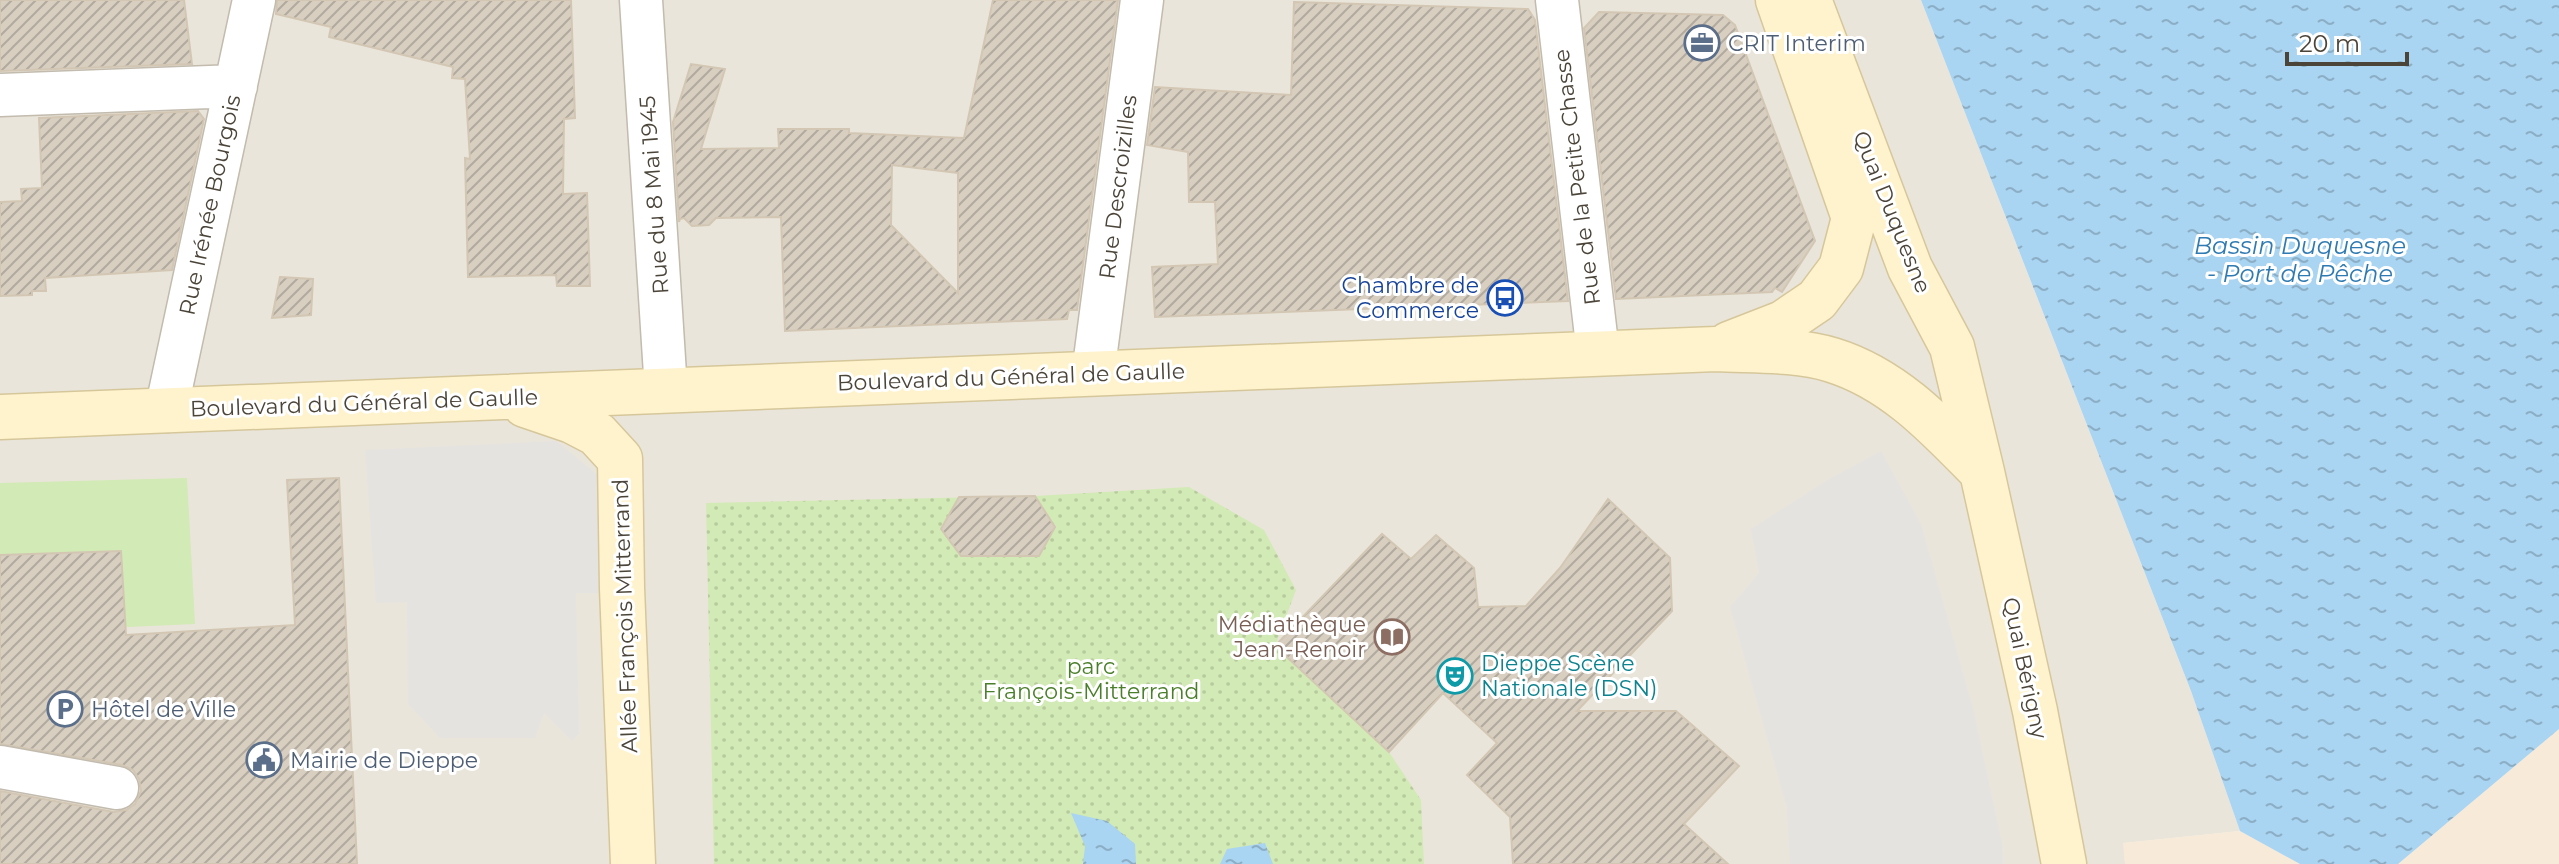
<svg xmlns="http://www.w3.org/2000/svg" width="2559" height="864" viewBox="0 0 2559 864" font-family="Montserrat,sans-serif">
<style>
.residential{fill:#eae5da}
.commercial{fill:#f7ead8}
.grass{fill:#d2eab5}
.park{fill:url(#park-dots)}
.parking{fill:#e5e3e0}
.water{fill:url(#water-ripples)}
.building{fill:url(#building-hatch);stroke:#d3c7b4;stroke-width:2;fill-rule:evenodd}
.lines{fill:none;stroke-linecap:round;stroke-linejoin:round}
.street-casing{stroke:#c2bbae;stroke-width:45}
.secondary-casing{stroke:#d6c79b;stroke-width:47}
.street{stroke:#fff;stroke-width:42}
.secondary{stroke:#fff3cd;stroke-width:44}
.labels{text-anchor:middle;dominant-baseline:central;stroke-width:6;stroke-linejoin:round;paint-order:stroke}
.service-label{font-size:22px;fill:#4e5e75;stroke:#fff;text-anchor:start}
.street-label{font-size:22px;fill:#4b4439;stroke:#fff}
.transit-label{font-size:22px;fill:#164399;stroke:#fff;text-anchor:end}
.education-label{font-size:22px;fill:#785e54;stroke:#fff;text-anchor:end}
.culture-label{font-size:22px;fill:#0d838f;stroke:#fff;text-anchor:start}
.park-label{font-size:22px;fill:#4a7f2a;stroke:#fff}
.water-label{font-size:24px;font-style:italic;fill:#2e7ab2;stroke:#fff}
</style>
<defs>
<pattern id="park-dots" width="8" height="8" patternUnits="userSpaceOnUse" patternTransform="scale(2)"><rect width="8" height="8" fill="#d2eab5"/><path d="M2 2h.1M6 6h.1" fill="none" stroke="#b6ca9c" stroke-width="1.8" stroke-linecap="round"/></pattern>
<pattern id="water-ripples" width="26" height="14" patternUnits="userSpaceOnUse" patternTransform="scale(2)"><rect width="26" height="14" fill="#a9d4f2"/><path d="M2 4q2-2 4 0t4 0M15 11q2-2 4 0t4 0" fill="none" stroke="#8caec5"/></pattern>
<pattern id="building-hatch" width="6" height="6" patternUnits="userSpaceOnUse" patternTransform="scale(2)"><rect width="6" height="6" fill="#d8cfc1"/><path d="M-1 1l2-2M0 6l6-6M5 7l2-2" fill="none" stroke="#b1aa9e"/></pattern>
</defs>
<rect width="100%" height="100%" fill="#f6f3ec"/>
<path class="residential" d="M 0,0 L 1921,0 L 2191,691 L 2240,831 L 2124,843 L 2125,864 L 0,864 Z"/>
<path class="commercial" d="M 2559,729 L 2559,864 L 2398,864 Z
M 2240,831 L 2300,864 L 2125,864 L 2123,843 Z"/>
<path class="grass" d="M 187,478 L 195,624 L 60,630 L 0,724 L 0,483 Z"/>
<path class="park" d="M 1189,487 L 1264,530 L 1296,590 L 1275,646 L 1389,752 L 1421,800 L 1424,864 L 714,864 L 706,503 L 1035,496 Z"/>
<path class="parking" d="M 556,441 L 604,480 L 607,593 L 576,593 L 579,734 L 572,741 L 544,713 L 535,738 L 440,738 L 408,704 L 407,602 L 376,603 L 365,450 Z
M 1881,451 L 1921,524 L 1974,712 L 2002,844 L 2003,864 L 1790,864 L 1787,808 L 1730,607 L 1759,573 L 1751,529 L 1829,479 Z"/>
<path class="water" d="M 1921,0 L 2559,0 L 2559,729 L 2398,864 L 2300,864 L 2240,831 L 2191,691 Z
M 1071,813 L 1107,821 L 1135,844 L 1136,864 L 1083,864 L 1085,846 Z
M 1265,843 L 1273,864 L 1220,864 L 1227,849 Z"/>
<path class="building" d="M 0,0 L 184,0 L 192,64 L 0,71 Z
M 277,0 L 571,0 L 575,118 L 564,119 L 563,194 L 587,193 L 590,286 L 557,286 L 556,275 L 468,277 L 465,158 L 470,159 L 465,79 L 452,78 L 453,67 L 329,37 L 331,27 L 276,14 Z
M 993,0 L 1118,0 L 1077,310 L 1069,310 L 1067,319 L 785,331 L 781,217 L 716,218 L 709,225 L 692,226 L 684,218 L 680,219 L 679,222 L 673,122 L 691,64 L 725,69 L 701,149 L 779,148 L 778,129 L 849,129 L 849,133 L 964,138 ZM 892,165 L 958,173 L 958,293 L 891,225 Z
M 1294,2 L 1528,9 L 1535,20 L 1568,301 L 1155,317 L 1152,267 L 1218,264 L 1215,202 L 1189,202 L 1188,152 L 1147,145 L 1155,87 L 1291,95 Z
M 1599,12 L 1723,15 L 1735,25 L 1815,241 L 1782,292 L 1775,288 L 1772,292 L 1616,299 L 1584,28 Z
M 198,111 L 204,119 L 172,270 L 45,278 L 46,291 L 32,291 L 32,295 L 0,296 L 0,202 L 22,201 L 21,189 L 42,188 L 39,118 Z
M 280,277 L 313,279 L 311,315 L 272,318 Z
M 339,478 L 357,864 L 0,864 L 0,791 L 114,812 L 126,810 L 135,804 L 141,791 L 139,779 L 133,770 L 122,765 L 0,744 L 0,555 L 121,551 L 126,635 L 295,625 L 287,480 Z
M 1035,496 L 1055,527 L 1039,556 L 961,556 L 941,529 L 959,497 Z
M 1608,499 L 1670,558 L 1672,611 L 1577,711 L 1676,711 L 1739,766 L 1684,824 L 1728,864 L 1513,864 L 1510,817 L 1467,775 L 1497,743 L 1443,693 L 1389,752 L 1275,646 L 1382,534 L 1411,559 L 1436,535 L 1474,568 L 1478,607 L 1526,606 L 1560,568 Z"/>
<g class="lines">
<defs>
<path id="street" d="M 641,0 L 666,390
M 1557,0 L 1598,353
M 0,95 L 236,86
M 1093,374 L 1142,0
M 166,411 L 254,0
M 0,767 L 117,788"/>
<path id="secondary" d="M 1809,0 L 1910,268 L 1952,347 L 1982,472 L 2035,711 L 2064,864
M 1729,344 L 1783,323 L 1817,300 L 1841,268 L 1854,218 L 1778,0
M 525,405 L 572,421 L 597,434 L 620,459 L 622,588 L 633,864
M 0,417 L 1716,349 C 1752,351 1797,349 1832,360 C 1894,379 1938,427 1982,472"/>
</defs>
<use href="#street" class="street-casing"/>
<use href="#secondary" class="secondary-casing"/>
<use href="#street" class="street"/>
<use href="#secondary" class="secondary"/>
</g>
<defs>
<symbol id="office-ring" viewBox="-11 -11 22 22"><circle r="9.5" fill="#fff" stroke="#5c6f8a" stroke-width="1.5"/><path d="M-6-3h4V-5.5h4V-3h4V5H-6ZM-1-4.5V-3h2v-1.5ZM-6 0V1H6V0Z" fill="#5c6f8a"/></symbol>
<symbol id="bus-ring" viewBox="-11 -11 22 22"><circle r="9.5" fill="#fff" stroke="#1a4fb4" stroke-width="1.5"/><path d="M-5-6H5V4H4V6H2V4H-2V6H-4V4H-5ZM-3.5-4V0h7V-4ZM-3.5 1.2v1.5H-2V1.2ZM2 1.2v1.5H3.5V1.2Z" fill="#1a4fb4"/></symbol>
<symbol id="library-ring" viewBox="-11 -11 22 22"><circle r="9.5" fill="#fff" stroke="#8d6e63" stroke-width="1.5"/><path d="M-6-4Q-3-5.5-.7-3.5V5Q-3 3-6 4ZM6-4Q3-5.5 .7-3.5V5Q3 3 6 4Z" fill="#8d6e63"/></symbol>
<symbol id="theatre-ring" viewBox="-11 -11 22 22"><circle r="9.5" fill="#fff" stroke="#0f9aa8" stroke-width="1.5"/><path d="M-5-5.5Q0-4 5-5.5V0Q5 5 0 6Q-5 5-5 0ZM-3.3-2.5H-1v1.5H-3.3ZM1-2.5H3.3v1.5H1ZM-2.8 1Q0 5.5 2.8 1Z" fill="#0f9aa8"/></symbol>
<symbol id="parking-ring" viewBox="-11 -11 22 22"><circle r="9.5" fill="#fff" stroke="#5c6f8a" stroke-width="1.5"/><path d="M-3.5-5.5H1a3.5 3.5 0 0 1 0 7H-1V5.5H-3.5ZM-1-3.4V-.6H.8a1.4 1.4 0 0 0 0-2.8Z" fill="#5c6f8a"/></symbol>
<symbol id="civic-ring" viewBox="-11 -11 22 22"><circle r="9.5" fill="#fff" stroke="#5c6f8a" stroke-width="1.5"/><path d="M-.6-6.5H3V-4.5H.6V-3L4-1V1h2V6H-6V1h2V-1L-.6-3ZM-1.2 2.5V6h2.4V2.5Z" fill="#5c6f8a"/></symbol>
</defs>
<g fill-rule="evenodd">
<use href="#office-ring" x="1682" y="23" width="40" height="40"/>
<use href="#bus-ring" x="1485" y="278" width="40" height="40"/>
<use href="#library-ring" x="1372" y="617" width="40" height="40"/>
<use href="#theatre-ring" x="1435" y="656" width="40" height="40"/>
<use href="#parking-ring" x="45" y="689" width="40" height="40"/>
<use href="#civic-ring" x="244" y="740" width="40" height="40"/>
</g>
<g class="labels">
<g class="service-label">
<text x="1728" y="43">CRIT Interim</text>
<text x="91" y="709">Hôtel de Ville</text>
<text x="290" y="760">Mairie de Dieppe</text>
</g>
<g class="street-label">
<text transform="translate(1577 177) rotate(-97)">Rue de la Petite Chasse</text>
<text transform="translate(1118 187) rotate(-83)">Rue Descroizilles</text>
<text transform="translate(654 195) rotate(-94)">Rue du 8 Mai 1945</text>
<text transform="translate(210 205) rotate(-78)">Rue Irénée Bourgois</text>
<text transform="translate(1892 212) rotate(68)">Quai Duquesne</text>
<text transform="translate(1011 377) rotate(-2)">Boulevard du Général de Gaulle</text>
<text transform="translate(364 403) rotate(-2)">Boulevard du Général de Gaulle</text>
<text transform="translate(625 616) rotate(-92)">Allée François Mitterrand</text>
<text transform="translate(2025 668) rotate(78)">Quai Bérigny</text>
</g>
<g class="transit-label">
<text x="1479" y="285">Chambre de<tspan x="1479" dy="25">Commerce</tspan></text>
</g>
<g class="education-label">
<text x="1366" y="624">Médiathèque<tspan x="1366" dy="25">Jean-Renoir</tspan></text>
</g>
<g class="culture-label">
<text x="1481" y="663">Dieppe Scène<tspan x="1481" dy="25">Nationale (DSN)</tspan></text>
</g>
<g class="park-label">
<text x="1091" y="666">parc<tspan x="1091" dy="25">François-Mitterrand</tspan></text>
</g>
<g class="water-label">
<text x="2300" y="245">Bassin Duquesne<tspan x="2300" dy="28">- Port de Pêche</tspan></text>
</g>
</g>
<path d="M2287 52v12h120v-12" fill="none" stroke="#4b4439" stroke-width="4"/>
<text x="2299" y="52" font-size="24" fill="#4b4439" stroke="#ffffff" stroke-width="6" paint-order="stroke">20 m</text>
</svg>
